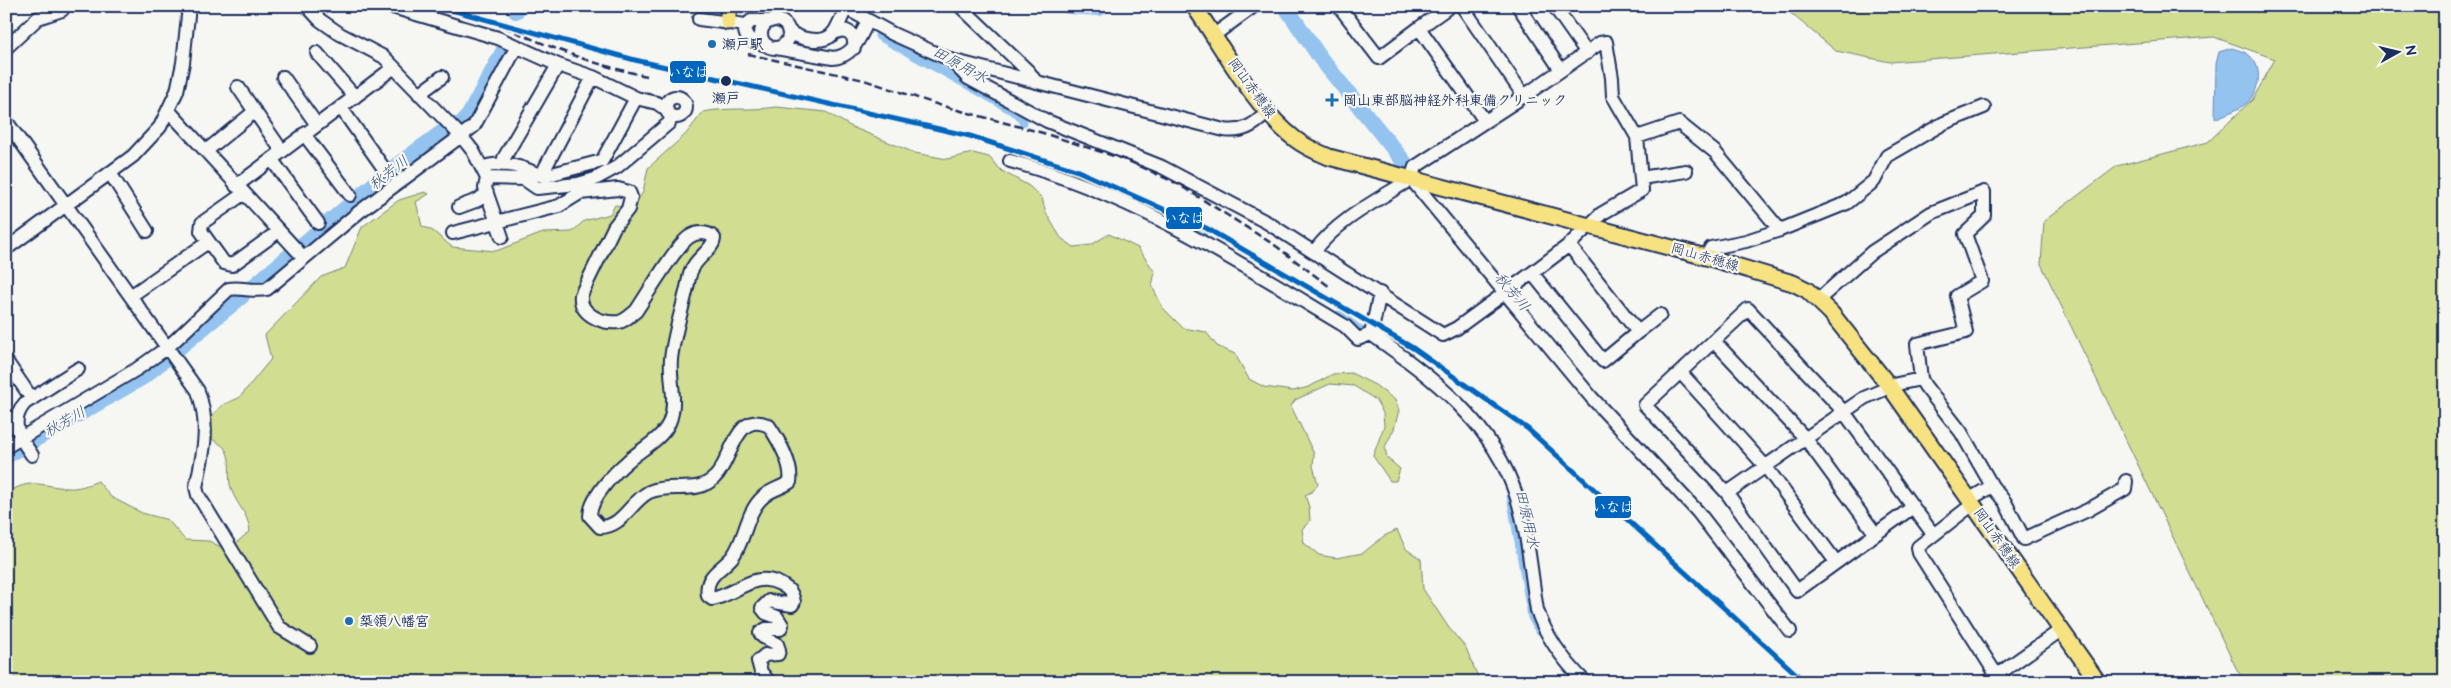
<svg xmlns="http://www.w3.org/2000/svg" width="2451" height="688" viewBox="0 0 2451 688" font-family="'Balsamiq Sans','Klee One',sans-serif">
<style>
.green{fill:#d1dd90;stroke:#768677}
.water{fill:#94c3ef;stroke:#6488b5}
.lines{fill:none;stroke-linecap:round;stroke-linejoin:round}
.canal{stroke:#94c3ef;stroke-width:9}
.river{stroke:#94c3ef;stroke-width:16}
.minor-casing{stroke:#1b2f5e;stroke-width:16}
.major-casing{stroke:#1b2f5e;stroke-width:19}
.minor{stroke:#f6f6f2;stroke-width:12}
.major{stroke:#f7e281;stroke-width:15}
.rail{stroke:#1b2f5e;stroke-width:2.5;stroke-dasharray:8 4;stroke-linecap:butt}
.rail-1-casing{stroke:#f6f6f2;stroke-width:9}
.rail-1{stroke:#0065bd;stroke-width:5}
.poi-dot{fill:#1f6fb2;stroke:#f6f6f2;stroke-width:2}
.stop-dot{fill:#1b2f5e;stroke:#f6f6f2;stroke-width:2}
.labels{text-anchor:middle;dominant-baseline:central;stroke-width:4.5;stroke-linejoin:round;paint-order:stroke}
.poi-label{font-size:14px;font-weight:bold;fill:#1b2f5e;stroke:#f6f6f2;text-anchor:start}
.street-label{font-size:14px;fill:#1b2f5e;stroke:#f6f6f2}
.stop-label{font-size:14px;font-weight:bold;fill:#1b2f5e;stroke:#f6f6f2}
.water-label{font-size:15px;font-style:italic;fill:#395482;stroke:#f6f6f2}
.line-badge{stroke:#f6f6f2;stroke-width:2}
.badge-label{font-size:14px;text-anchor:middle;font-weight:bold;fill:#fff}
</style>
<rect width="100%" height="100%" fill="#f6f6f2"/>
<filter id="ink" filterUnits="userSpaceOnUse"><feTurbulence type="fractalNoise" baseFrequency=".02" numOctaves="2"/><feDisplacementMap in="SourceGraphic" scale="10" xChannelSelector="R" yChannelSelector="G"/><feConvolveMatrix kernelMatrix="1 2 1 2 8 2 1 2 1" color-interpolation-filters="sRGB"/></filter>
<g filter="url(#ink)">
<path class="green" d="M 1782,6 L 2445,6 L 2445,682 L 2247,682 L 2238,672 L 2041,264 L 2044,221 L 2117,166 L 2208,142 L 2253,99 L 2275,59 L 2214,37 L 1890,62 L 1836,51 Z
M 776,107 L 826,112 L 852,127 L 915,153 L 947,159 L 973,153 L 989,157 L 1002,171 L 1029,186 L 1042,198 L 1046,213 L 1061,238 L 1074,247 L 1091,245 L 1109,234 L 1138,248 L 1155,272 L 1152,286 L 1163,308 L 1183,328 L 1206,332 L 1217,346 L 1235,354 L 1249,379 L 1264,387 L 1293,391 L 1309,387 L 1333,374 L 1351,373 L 1375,385 L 1395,400 L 1399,410 L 1394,429 L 1385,447 L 1387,458 L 1400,469 L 1396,481 L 1390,481 L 1373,456 L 1384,426 L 1383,413 L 1376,400 L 1354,386 L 1330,384 L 1295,400 L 1291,406 L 1314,454 L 1313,466 L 1318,484 L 1313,491 L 1305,495 L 1309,507 L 1310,521 L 1302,529 L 1304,543 L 1319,555 L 1336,558 L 1363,553 L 1384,536 L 1397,530 L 1406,549 L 1421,559 L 1423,589 L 1449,628 L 1466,648 L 1480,682 L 17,682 L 6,669 L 6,494 C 30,477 42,486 67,488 C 78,489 88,485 98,481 L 111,497 L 142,513 L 168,520 L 185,540 L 209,541 L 223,548 L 236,543 L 250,531 C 248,511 233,502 230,484 C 228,474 232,458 225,449 C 223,445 216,442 212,439 L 211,416 L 224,404 L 239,398 L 271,359 L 265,335 L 321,277 L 345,268 L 362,227 L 399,200 L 425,192 L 429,194 L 416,202 L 422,226 L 433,231 L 452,247 L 496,251 L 543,233 L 572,232 L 584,221 L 610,214 L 615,205 L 633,207 L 643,192 L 648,168 L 686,134 L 703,112 C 727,107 750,111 776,107 Z"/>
<path class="water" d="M 2232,48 C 2238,50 2246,52 2250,56 C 2264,69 2259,91 2247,103 C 2239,110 2225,114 2215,119 L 2216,64 L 2219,52 Z"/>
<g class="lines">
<path class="canal" d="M 829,6 L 830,7
M 879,36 L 979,91 L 1019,114 L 1023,122
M 1015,154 C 1081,176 1143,201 1203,236
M 1339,315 L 1361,331
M 1511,496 L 1532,617 L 1539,630"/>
<path class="river" d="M 723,6 L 750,6
M 1069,6 L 1099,8 L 1102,6
M 1285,6 L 1321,59 L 1409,168
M 516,11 L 518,6
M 255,285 L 392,169 L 444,131 L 462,123 L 469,115 L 505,48
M 6,456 L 143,377 L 242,296"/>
<defs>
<path id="minor" d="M 307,6 L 320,20 L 340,34 L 384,57 L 461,136 L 473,151 L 487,178 L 524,179 L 537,188 L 578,184 L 595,179 L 617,167 L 669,123 L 672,116
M 389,6 L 498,38 L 558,65 L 593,77 L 636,98 L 657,103 L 667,110
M 842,6 L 893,34 L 951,60 L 1224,130 C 1243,133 1254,125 1267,113
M 960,6 L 1029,72 L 1035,81
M 1339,6 L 1379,58 L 1419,28
M 1450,6 L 1419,28 L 1485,121
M 1462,6 L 1524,96
M 1518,6 L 1561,70
M 1554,6 L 1587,53
M 699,19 L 746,25
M761 34a14 14 0 1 1 28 0a14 14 0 1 1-28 0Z
M 788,30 C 797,39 822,45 833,34 C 838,27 842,16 846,9
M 833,33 L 843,30 C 853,32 855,39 854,48
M 1214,35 L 1254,6
M 767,45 C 757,42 744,41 745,28 L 751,21 L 771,21
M 6,48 L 38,18 L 62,10 L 61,6
M 776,48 L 833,58 C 854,56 859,38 868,21
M 317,53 L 355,97
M 951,60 L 968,78 L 1047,121 L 1162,167 L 1268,223 L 1443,335 L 1457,328 L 1532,273 L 1569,245 L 1601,214 L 1642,190 L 1637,137
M 283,77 L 317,125
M 238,87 L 282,151
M 419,94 L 442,77
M666 107a10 10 0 1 1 20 0a10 10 0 1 1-20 0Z
M 341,108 L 385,170
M 169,111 L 304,258
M 6,121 L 198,391 C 210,426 204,451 196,487 L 198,495 L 279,627 L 310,646
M 304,134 L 350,195
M 206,151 L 254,112
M 272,160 L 318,223
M 1010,161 C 1131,193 1238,262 1345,326 L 1358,339 L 1371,334
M 504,165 L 504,158 L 558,65
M 482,168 C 493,163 511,164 522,168 C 531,170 535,175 544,176 L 602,161 L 636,98
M 110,173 L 147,231
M 544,176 L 544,170 L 593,77
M 487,178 L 485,188 L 502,237
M 1641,178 L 1686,171
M 1411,179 L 1592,398 L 1698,512 L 1790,631
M 578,184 L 580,193 L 618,189 L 629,192 L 631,197 L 628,209 L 614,227 L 581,295 C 579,314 601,324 619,322 C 625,321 631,315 636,311 C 647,295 675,247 689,237 C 696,232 707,231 714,238 C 714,251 692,258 689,278 C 684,305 674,332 671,359 C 669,381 678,401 669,423 C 661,440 641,449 628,461 C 614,473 590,498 590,516 L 600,527 C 623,527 630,502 649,492 C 670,482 697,496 715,477 C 732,461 735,409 769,426 C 779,441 793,464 790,482 C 781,488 770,490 763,497 C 746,512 746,538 733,556 C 722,570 704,575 708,596 L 712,599 C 736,595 753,570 780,584 C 789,589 792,592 794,602 L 792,605 L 769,601 L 762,608 L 766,613 L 777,617 L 782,625 L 780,629 L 766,629 L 760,633 L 763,637 L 777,644 L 779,650 L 778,654 L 765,655 L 758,661 L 761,672 L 769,682
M 236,186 L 389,71 L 392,66
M 243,194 L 202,223 L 201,231 L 224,263 L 232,265 L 279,231
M 459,207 L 478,200 L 487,193
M 1780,230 L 1847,203 L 1874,181 L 1887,156 L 1944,123 L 1984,107
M 453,233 L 559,206 L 580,193
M 6,249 L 133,156 L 160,127 L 177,91 L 183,63 L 189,6
M 1314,252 C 1337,220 1378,200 1411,179 L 1415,167 L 1524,96 L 1600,43 L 1606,42 L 1612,78 L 1613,96 L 1637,137 L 1679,123 L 1715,152 L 1780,230 L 1746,241 L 1711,248 L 1706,257
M 1532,273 L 1603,361 L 1638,332 L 1569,245
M 132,295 L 208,242
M 1818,300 L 1872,252 L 1931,213 L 1984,192 L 1984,216 L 1965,234 L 1982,281 L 1957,296 L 1966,332 L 1917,344 L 1921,379 L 1925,386 L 1961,432 L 1992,486 L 1970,499
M 1748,309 L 1844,412 L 1913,507 L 1797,591 L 1727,493 L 1645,405 Z
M 1638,332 L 1660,315
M 1371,334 C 1432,377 1494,423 1517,498 C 1528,533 1531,573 1537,610 C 1546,637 1564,661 1585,682
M 1371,334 L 1380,293
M 1714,341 L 1806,439 L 1875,533
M 6,361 L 32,399
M 1681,373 L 1766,467 L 1836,562
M 6,447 L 137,369 L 168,347 L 229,289 C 242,287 253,292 267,289 L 359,212 L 461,136 L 474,126 L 517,46
M 32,455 C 20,438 8,422 25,403 L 78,369
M 1992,486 L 2005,502 L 2024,539 L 2088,510 L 2125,489 L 2126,481
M 1727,493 L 1864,398 L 1897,384 L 1921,379
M 1973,504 L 1918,547 L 1919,553 L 2001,682
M 1913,507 L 1933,534
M 1987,682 L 2061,630"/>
<path id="major" d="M 728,6 L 728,22
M 1194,6 C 1223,48 1255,108 1295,139 C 1305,147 1317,152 1329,157 L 1706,257 L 1793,283 L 1807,290 L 1831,313 L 1890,387 L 2098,682"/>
</defs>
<use href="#minor" class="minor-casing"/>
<use href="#major" class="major-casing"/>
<use href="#minor" class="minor"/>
<use href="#major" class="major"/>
<path class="rail" d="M 504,27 C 555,49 593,65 647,76
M 748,54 L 864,80 L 939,105 L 1043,133 L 1129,161 L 1178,184 L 1276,246 L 1330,287"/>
<defs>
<path id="rail-1" d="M 437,6 L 635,60 L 970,136 L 1078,171 L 1206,228 L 1413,348 L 1528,429 L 1805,682"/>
</defs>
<use href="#rail-1" class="rail-1-casing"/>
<use href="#rail-1" class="rail-1"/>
</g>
</g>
<g class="poi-dot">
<circle cx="712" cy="44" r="5"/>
<path d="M1329.5 92.5h5v5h5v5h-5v5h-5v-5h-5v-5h5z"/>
<circle cx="349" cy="621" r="5"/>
</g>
<circle class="stop-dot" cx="726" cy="81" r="6"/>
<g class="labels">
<g class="poi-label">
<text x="722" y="44">瀬戸駅</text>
<text x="1343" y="100">岡山東部脳神経外科東備クリニック</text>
<text x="359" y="621">築領八幡宮</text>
</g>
<g class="street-label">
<text transform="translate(1252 88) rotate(54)">岡山赤穂線</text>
<text transform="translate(1705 257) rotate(16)">岡山赤穂線</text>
<text transform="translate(1997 538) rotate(55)">岡山赤穂線</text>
</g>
<g class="stop-label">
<text x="726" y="98">瀬戸</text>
</g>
<g class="water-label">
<text transform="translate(960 65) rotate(29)">田原用水</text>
<text transform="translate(389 173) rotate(-38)">秋芳川</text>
<text transform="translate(1512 292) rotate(50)">秋芳川</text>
<text transform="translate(65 422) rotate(-30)">秋芳川</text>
<text transform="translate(1527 519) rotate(77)">田原用水</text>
</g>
</g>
<g class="line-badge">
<rect x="669" y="60" width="38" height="24" rx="5" fill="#0065bd"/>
<rect x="1165" y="206" width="38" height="24" rx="5" fill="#0065bd"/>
<rect x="1594" y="495" width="38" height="24" rx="5" fill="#0065bd"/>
</g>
<g class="badge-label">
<text x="688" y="77">いなば</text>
<text x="1184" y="223">いなば</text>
<text x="1613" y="512">いなば</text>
</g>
<rect width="2451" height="688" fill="none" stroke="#f6f6f2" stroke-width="25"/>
<rect x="12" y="12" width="2426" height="663" fill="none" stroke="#1b2f5e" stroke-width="2" filter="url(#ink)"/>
<g transform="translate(2398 52) rotate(82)" stroke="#f6f6f2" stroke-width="4" paint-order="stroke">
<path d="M0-4L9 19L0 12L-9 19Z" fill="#1b2f5e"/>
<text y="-8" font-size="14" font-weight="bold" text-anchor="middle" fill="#1b2f5e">N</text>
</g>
</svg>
